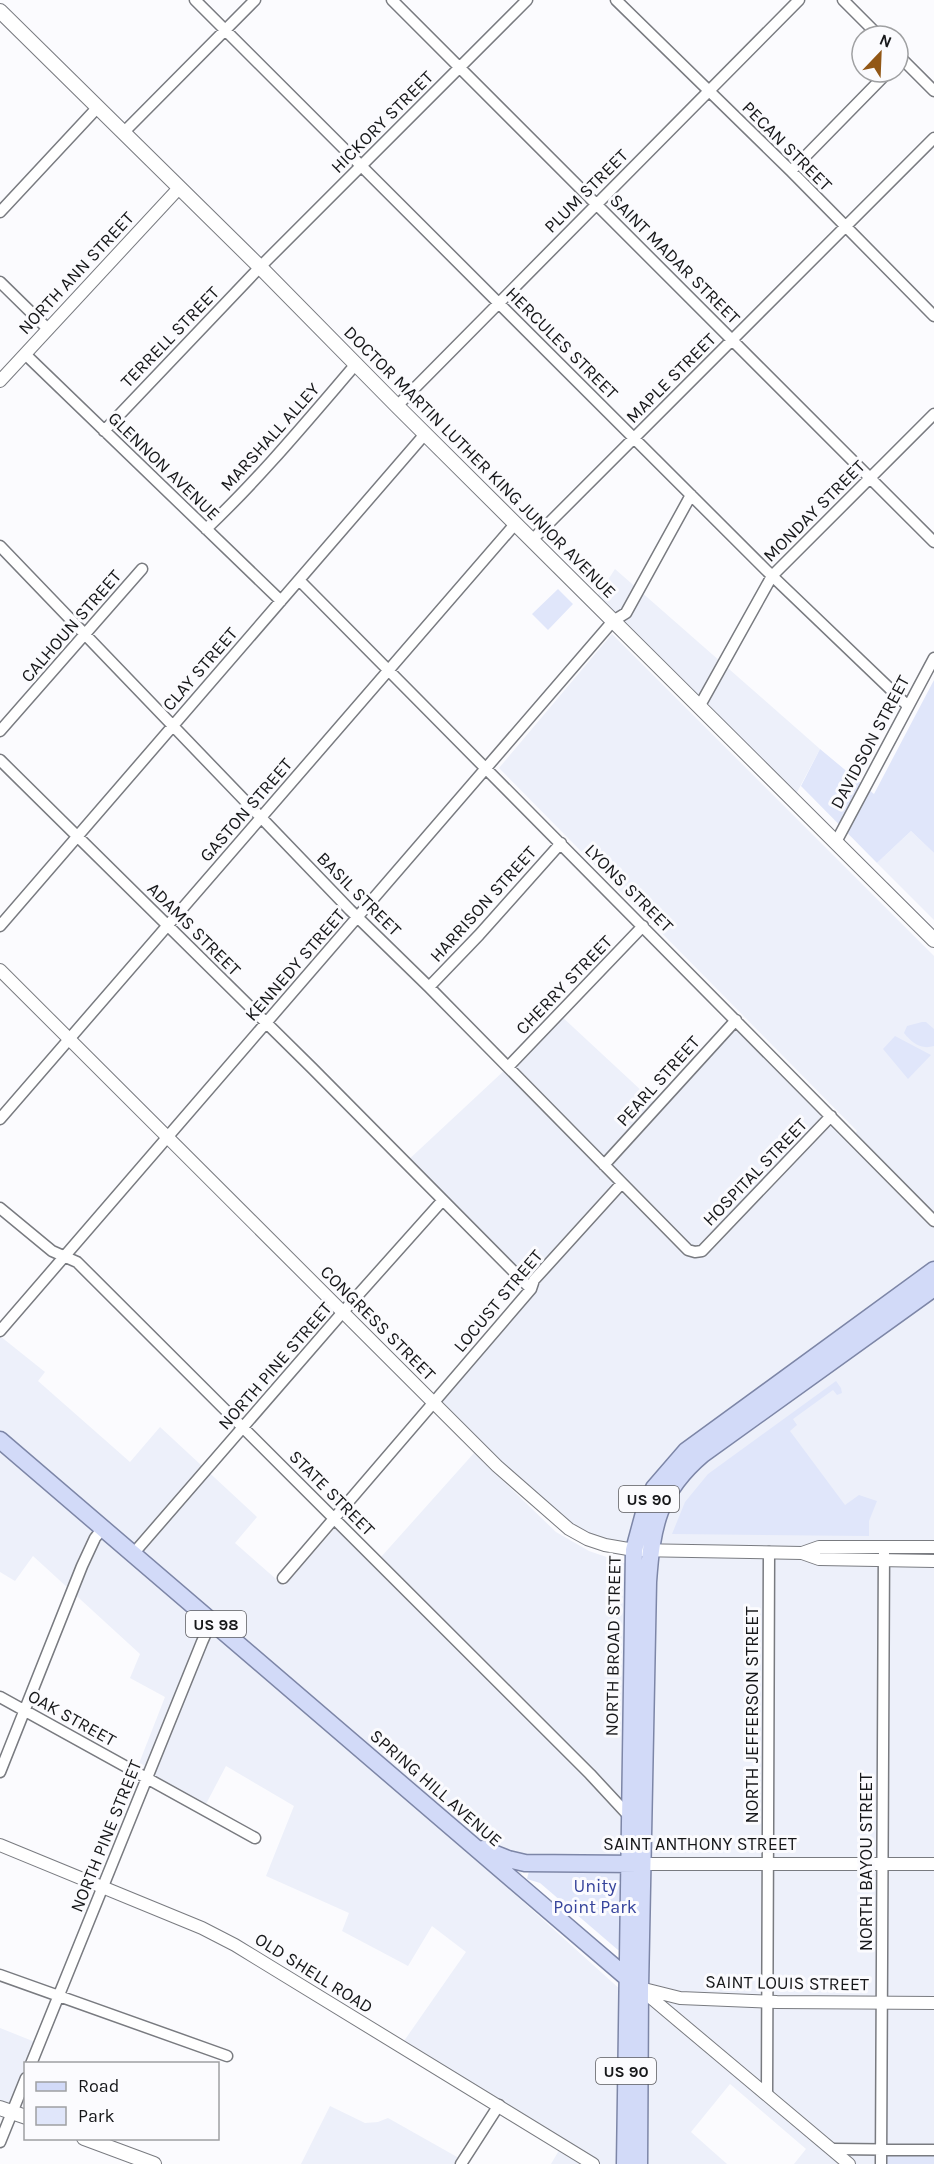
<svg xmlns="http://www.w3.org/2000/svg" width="934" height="2164" viewBox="0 0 934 2164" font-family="Karla,sans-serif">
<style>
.built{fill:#edf0fa;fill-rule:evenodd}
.green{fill:#e0e6fa}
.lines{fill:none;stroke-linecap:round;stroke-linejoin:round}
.minor-casing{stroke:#797b80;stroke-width:13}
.tertiary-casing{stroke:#797b80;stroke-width:14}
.secondary-casing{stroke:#797b80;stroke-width:16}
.primary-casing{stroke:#7d86a7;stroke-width:19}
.minor{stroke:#fff;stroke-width:10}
.tertiary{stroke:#fff;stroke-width:12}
.secondary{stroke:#fff;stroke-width:14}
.primary{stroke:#d2daf8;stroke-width:16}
.labels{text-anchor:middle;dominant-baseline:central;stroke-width:6;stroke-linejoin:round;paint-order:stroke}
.shield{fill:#fbfbfe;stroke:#5b5b5e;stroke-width:1.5}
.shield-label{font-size:16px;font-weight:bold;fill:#161719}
.street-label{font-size:18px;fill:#161719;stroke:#fbfbfe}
.park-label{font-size:18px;fill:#36449c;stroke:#fbfbfe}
</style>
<rect width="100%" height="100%" fill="#fbfbfe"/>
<path class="built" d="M 615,569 L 820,749 L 795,796 L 596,598 Z
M 612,634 L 934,956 L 934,2164 L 794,2164 L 806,2149 L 730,2084 L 691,2132 L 727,2164 L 551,2164 L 565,2140 L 404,2041 L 466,1952 L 432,1926 L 408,1966 L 342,1931 L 349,1913 L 266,1876 L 294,1806 L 226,1766 L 206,1804 L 138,1766 L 165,1697 L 130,1678 L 140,1654 L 33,1556 L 15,1581 L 0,1572 L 0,1336 L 45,1372 L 38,1381 L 130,1462 L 160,1427 L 257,1517 L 235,1543 L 284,1586 L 336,1527 L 373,1566 L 474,1453 L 556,1532 L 589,1551 L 627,1564 L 629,1549 L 587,1539 L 433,1403 L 531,1289 L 405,1163 L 508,1067 L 559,1014 L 658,1106 L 736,1020 L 852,1137 L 857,1131 L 499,768 ZM 532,1859 L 621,1870 L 622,1991 L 510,1890 Z
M 911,831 L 934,853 L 934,920 L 877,863 Z
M 0,2028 L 35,2042 L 10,2106 L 0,2102 Z
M 330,2106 L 365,2123 L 378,2122 L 388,2118 L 466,2162 L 465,2164 L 301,2164 Z"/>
<path class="green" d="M 558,589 L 573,604 L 548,630 L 532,614 Z
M 934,680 L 934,853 L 911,831 L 877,863 L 801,786 L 820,749 L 874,794 Z
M 922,1022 L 926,1022 L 934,1029 L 934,1046 C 921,1050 912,1043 904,1033 L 907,1026 Z
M 895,1036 L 931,1055 L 908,1079 L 883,1049 Z
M 836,1381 L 841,1388 L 842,1393 L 837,1395 L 833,1390 L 793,1419 L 797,1425 L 790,1431 L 845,1505 L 859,1495 L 877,1501 L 869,1521 L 869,1536 L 672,1534 L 685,1502 L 708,1474 Z
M 621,1870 L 621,1949 L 618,1950 L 540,1883 L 527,1879 L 529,1871 Z
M 881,2150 L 934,2150 L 934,2164 L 881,2164 Z"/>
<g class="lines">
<defs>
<path id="minor" d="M 195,0 L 766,570 L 908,706
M 392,0 L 934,542
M 616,0 L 791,171 L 934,316
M 843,0 L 879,36
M 898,55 L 934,91
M 123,133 L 255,0
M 791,171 L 888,72
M 0,212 L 97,108
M 0,282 L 48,329
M 25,354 L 281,601
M 397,406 L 799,0
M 104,431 L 260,267 L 527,0
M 206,529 C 260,478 307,421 356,364
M 533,539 L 934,138
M 0,546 L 350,910 L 429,987 L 688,1250 L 695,1252 L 702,1251 L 831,1116
M 299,580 L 934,1221
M 699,707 L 772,576 L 934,414
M 0,731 L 142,569
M 0,760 L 312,1068 L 531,1289
M 836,842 L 934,658
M 0,926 L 425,434
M 429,987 L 479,935 L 561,843
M 508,1067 L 643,926
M 0,1119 L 516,523
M 604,1165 L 736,1020
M 0,1208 L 52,1251 L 77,1262 L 590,1774 L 629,1816
M 0,1331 L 613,621 L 626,613 L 691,495
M 133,1554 L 342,1313 L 442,1201
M 283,1578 L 531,1289 L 534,1280 L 622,1183
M 0,1697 L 255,1838
M 0,1772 L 82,1566 L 95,1538 L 103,1528
M 0,1975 L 227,2056
M 31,2064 L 202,1642 L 206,1633 L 215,1623
M 767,2095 L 769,1552
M 0,2142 L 26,2078
M 832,2149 L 934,2150
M 461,2164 L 499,2105
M 881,2164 L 884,1547"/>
<path id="tertiary" d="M 0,381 L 179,188
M 0,970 L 497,1466 L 569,1529 L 587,1539 L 605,1545 L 634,1550 L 802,1553 L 819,1559 L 934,1561
M 802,1553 L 819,1547 L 934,1547
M 0,1845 L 202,1928 L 235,1945 L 593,2164
M 642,1864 L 934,1864
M 640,1988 L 680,1998 L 777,2002 L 934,2003
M 643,1991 L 849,2164"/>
<path id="secondary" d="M 0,11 L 260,267 L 397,406 L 934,940
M 0,2108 L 26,2117
M 84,2138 L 154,2164"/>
<path id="primary" d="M 0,1440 L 632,1982
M 483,1849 L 508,1859 L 525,1863 L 638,1864
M 625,2164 L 634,1550 L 644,1513 L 654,1488 L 686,1451 L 934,1270
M 639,2164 L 640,1988 L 648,1582 C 652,1526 658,1492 703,1454 L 934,1288"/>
</defs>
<use href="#minor" class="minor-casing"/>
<use href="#tertiary" class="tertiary-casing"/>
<use href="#secondary" class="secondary-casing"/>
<use href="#primary" class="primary-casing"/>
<use href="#minor" class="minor"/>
<use href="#tertiary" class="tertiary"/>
<use href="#secondary" class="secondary"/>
<use href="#primary" class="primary"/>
</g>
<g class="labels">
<g class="shield">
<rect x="619" y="1486" width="60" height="26" rx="4.5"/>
<rect x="186" y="1611" width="60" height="26" rx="4.5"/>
<rect x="596" y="2058" width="60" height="26" rx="4.5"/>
</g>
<g class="shield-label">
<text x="649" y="1499">US 90</text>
<text x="216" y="1624">US 98</text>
<text x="626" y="2071">US 90</text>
</g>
<g class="street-label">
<text transform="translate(382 122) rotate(-45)">HICKORY STREET</text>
<text transform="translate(787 146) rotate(45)">PECAN STREET</text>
<text transform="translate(586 191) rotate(-45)">PLUM STREET</text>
<text transform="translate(675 259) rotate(45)">SAINT MADAR STREET</text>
<text transform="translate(76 273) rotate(-47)">NORTH ANN STREET</text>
<text transform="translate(170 337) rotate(-46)">TERRELL STREET</text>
<text transform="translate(562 343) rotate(45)">HERCULES STREET</text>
<text transform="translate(671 378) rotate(-45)">MAPLE STREET</text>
<text transform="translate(270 437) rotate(-48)">MARSHALL ALLEY</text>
<text transform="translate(480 462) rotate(45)">DOCTOR MARTIN LUTHER KING JUNIOR AVENUE</text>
<text transform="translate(164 466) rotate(44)">GLENNON AVENUE</text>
<text transform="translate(814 511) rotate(-45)">MONDAY STREET</text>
<text transform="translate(71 626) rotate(-49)">CALHOUN STREET</text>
<text transform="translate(200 669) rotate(-49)">CLAY STREET</text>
<text transform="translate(870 742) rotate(-62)">DAVIDSON STREET</text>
<text transform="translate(246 810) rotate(-49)">GASTON STREET</text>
<text transform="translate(629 888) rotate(45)">LYONS STREET</text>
<text transform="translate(359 894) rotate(45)">BASIL STREET</text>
<text transform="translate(483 904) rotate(-48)">HARRISON STREET</text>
<text transform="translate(194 929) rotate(45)">ADAMS STREET</text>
<text transform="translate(295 965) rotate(-49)">KENNEDY STREET</text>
<text transform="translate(564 985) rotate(-46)">CHERRY STREET</text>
<text transform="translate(658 1081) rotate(-48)">PEARL STREET</text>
<text transform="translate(755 1172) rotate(-46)">HOSPITAL STREET</text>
<text transform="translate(498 1301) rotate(-50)">LOCUST STREET</text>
<text transform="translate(378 1323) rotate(45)">CONGRESS STREET</text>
<text transform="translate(275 1366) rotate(-49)">NORTH PINE STREET</text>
<text transform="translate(332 1493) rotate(45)">STATE STREET</text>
<text transform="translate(613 1646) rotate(-89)">NORTH BROAD STREET</text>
<text transform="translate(752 1715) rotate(-90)">NORTH JEFFERSON STREET</text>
<text transform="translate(72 1718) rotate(29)">OAK STREET</text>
<text transform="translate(436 1788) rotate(41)">SPRING HILL AVENUE</text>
<text transform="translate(106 1836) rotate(-68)">NORTH PINE STREET</text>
<text x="700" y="1844">SAINT ANTHONY STREET</text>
<text transform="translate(866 1862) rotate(-90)">NORTH BAYOU STREET</text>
<text transform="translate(314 1973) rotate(32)">OLD SHELL ROAD</text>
<text transform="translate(787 1983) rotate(1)">SAINT LOUIS STREET</text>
</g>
<g class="park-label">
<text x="595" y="1886">Unity<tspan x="595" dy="21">Point Park</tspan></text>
</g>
</g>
<rect x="24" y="2062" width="195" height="78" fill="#fbfbfe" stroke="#9fa0a2" stroke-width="1.5"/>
<rect x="36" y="2082" width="30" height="9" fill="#d2daf8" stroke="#9fa0a2" stroke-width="1.5"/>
<text x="78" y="2092" font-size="18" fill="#161719">Road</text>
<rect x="36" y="2107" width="30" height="18" fill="#e0e6fa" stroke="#9fa0a2" stroke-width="1.5"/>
<text x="78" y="2122" font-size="18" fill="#161719">Park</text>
<g transform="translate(880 54) rotate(23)"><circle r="28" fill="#fbfbfe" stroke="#9fa0a2" stroke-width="1.5"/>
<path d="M0-4.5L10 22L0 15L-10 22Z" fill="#925716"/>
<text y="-9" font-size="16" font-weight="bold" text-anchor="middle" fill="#161719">N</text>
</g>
</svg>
